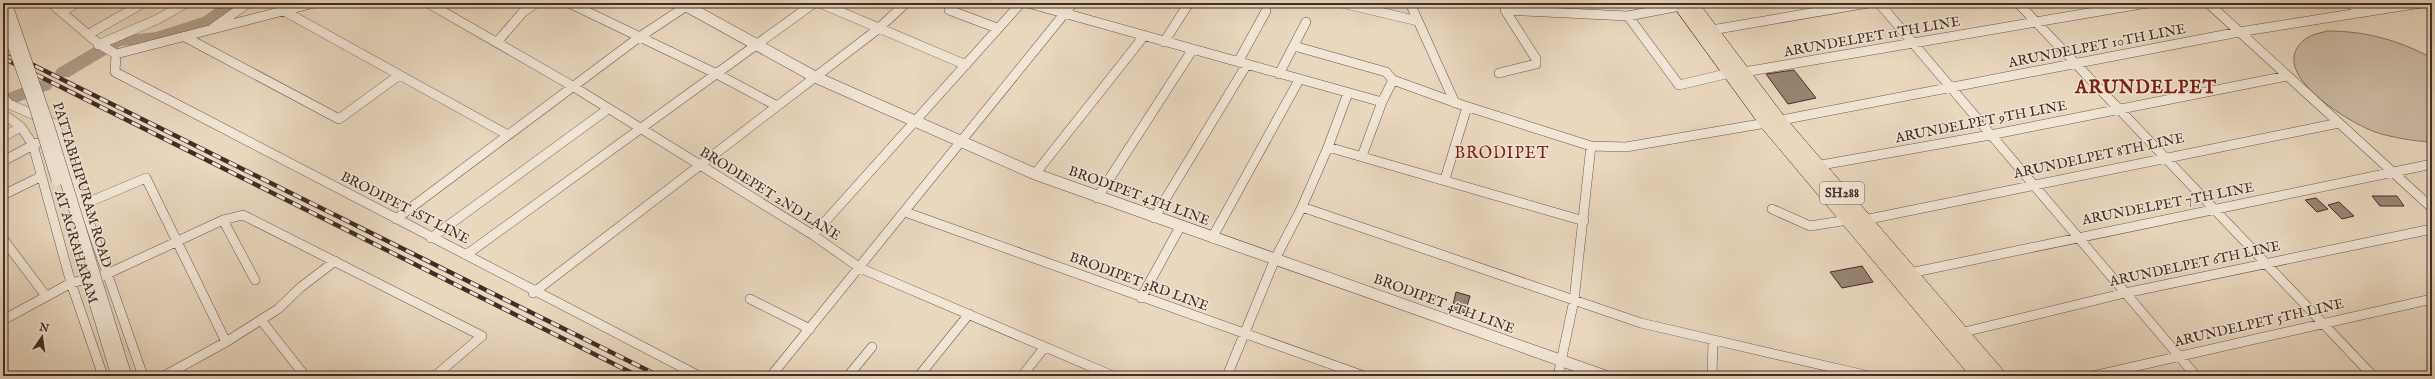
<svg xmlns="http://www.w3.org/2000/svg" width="2435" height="379" viewBox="0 0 2435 379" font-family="'IM FELL English',serif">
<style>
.green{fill:#ccbaa4;stroke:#867465}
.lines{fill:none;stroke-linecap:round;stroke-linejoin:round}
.river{fill:#b09d8a;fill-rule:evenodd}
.building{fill:#988575;stroke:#412d26}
.minor-casing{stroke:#6b584c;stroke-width:10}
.tertiary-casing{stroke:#6b584c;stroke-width:12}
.primary-casing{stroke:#412d26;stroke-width:1}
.minor{stroke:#f1e5d5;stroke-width:9}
.tertiary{stroke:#f1e5d5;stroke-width:11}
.primary{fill:#e9d7be;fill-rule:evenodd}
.rail-casing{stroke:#412d26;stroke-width:4.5}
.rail{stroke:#f1e5d5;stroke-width:3;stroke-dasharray:9;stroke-linecap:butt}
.tertiary-bridge-casing{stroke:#6b584c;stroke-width:12;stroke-linecap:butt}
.tertiary-bridge{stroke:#f1e5d5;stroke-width:11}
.labels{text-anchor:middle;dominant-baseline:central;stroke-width:3;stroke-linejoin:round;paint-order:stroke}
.shield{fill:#f1e5d5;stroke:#76645a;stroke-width:1}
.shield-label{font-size:13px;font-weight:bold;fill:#412d26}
.street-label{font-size:14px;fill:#412d26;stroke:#f1e5d5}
.quarter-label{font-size:16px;letter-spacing:1px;fill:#7a1f14;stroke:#f1e5d5}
.district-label{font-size:18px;font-weight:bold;letter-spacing:1px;fill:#7a1f14;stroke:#f1e5d5}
</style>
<rect width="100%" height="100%" fill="#e9d7be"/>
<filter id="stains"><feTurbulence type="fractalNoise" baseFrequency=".005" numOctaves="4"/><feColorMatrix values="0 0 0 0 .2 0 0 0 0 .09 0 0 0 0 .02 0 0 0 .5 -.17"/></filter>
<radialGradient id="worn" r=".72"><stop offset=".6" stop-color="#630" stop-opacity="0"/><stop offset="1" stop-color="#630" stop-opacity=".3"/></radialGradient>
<path class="green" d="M 2327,31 C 2366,31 2398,40 2432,58 L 2432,142 C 2413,141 2394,138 2375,132 C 2348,122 2261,70 2307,38 C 2312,34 2321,33 2327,31 Z"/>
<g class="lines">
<path class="river" d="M 223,3 L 242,3 L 215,25 L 157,43 L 121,46 L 69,77 L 57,77 L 55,73 L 57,69 L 111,37 L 156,32 L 203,17 Z
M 45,79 L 51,81 L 53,85 L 51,89 L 3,108 L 3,95 Z"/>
</g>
<path class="building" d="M 1794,70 L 1816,98 L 1788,104 L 1766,74 Z
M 2372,196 L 2397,196 L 2404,206 L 2380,206 Z
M 2316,198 L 2328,209 L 2317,212 L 2305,200 Z
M 2339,202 L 2354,216 L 2342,219 L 2328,205 Z
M 1862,266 L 1873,282 L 1842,288 L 1830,272 Z
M 1456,292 L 1470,296 L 1465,313 L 1452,309 Z"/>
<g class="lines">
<defs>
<path id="minor" d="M 51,3 L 99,44 L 116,54 L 314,3
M 428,3 L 574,87 L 813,235 L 860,268 L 1113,376
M 569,3 L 717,74 L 777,106
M 820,3 L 966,65
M 1028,3 L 1382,102 L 1393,80 L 1462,105 L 1591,146 L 1626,147 L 1766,123 L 2239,32 L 2421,3
M 1342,3 L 1418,21
M 1410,3 L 1455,103
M 1879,3 L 2196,376
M 2018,3 L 2373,376
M 2208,3 L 2432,208
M 2350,3 L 2362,13
M 949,10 L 997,28
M 63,11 L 77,3
M 284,11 L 508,135
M 1628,16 L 1679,85 L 1730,73
M 213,28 L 248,3
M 1706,31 L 1868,3
M 89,34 L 143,3
M 185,37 L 339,119 L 398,76
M 497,42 L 523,12 L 536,3
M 1164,42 L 1189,3
M 98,45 L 158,19 L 186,3
M 1294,46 L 1386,72 L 1393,80
M 116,54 L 115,72 L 699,376
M 1238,62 L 1266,11
M 1744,72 L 2147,3
M 1499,73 L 1536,64 L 1536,59 L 1505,10 L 1628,16 L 1680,6
M 1279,74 L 1306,22
M 3,97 L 9,104 L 55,124 L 143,376
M 3,114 L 21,127 L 33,145 L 71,283 L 103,376
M 3,137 L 21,127
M 1328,147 L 1584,221
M 1362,156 L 1382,102
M 3,161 L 37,143
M 1821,165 L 1990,135 L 2287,76
M 1035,174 L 1144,36
M 1445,179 L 1467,107
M 3,195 L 40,177
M 1097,198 L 1193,49
M 84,204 L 146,178 L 226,342
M 1302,207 L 1641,323 L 1869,376
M 1772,209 L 1810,226 L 1848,220
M 905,212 L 1364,376
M 1154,218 L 1247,64
M 396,219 L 638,38 L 691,3
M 223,220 L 243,215 L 482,336 L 435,376
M 1864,220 L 2339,123
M 813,235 L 1021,3
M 431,238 L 608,109
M 1212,238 L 1299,80
M 3,239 L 46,296
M 466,255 L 814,3
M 1910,273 L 2432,164
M 533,293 L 878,29 L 906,3
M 1141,298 L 1180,227
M 750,299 L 810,329
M 3,320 L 71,283 L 107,274 L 223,220 L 255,280
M 261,320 L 305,376
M 1964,332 L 2125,293 L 2432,229
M 164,376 L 226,342 L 278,309 L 301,287 L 335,261
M 771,376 L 1073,3
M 848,376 L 872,347
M 919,376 L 969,314
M 1022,376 L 1044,348
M 1227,376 L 1275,259 L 1302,207 L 1328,147 L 1348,93
M 1558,376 L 1574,300 L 1591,146
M 1712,376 L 1713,341
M 2093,376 L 2432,299"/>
<path id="tertiary" d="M 681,3 L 815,77 L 1035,174 L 1605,376"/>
<path id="primary" d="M 1671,3 L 1685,3 L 1708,34 L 1685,3 L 1699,3 L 1784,116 L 2008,376 L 1990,376 L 1987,372 L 1988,376 L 1970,376 L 1761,127 Z"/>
</defs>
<use href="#minor" class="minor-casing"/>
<use href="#tertiary" class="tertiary-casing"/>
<use href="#primary" class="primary-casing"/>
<use href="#minor" class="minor"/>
<use href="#tertiary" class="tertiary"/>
<use href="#primary" class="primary"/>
<defs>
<path id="rail" d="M 3,50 L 659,376
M 3,58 L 638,376"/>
</defs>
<use href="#rail" class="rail-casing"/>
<use href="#rail" class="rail"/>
<defs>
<path id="tertiary-bridge" d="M 6,3 L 49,127 L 126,376
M 3,17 L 34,104 L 57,180
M 89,283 L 117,376"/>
</defs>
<use href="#tertiary-bridge" class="tertiary-bridge-casing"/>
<use href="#tertiary-bridge" class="tertiary-bridge"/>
</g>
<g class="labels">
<rect class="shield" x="1820" y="182" width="44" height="22" rx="3"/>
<g class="shield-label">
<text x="1842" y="193">SH288</text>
</g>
<g class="street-label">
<text transform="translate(1872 37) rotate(-10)">ARUNDELPET 11TH LINE</text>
<text transform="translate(2097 46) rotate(-11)">ARUNDELPET 10TH LINE</text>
<text transform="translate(1981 122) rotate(-11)">ARUNDELPET 9TH LINE</text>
<text transform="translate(2099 156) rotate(-12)">ARUNDELPET 8TH LINE</text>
<text transform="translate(82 185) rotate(73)">PATTABHIPURAM ROAD</text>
<text transform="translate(770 194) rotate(32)">BRODIEPET 2ND LANE</text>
<text transform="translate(1139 196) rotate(20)">BRODIPET 4TH LINE</text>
<text transform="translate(2168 204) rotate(-11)">ARUNDELPET 7TH LINE</text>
<text transform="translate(405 208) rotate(27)">BRODIPET 1ST LINE</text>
<text transform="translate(76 247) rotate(73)">AT AGRAHARAM</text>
<text transform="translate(2195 264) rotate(-12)">ARUNDELPET 6TH LINE</text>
<text transform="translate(1139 282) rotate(20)">BRODIPET 3RD LINE</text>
<text transform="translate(1444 304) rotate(20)">BRODIPET 4TH LINE</text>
<text transform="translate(2259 323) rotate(-13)">ARUNDELPET 5TH LINE</text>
</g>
<g class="quarter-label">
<text x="1502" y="154">BRODIPET</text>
</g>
<g class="district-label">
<text x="2146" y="88">ARUNDELPET</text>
</g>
</g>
<rect width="2435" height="379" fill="none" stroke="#e9d7be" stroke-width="16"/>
<rect x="4" y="4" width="2427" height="371" fill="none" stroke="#412d26" stroke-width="2"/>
<rect x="8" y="8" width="2419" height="363" fill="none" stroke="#412d26"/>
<g transform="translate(42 337) rotate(13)" stroke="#f1e5d5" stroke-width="3" paint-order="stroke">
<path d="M0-3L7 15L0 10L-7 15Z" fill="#412d26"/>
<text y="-6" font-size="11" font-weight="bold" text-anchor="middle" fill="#412d26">N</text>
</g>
<rect width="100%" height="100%" filter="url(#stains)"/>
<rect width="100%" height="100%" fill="url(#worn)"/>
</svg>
